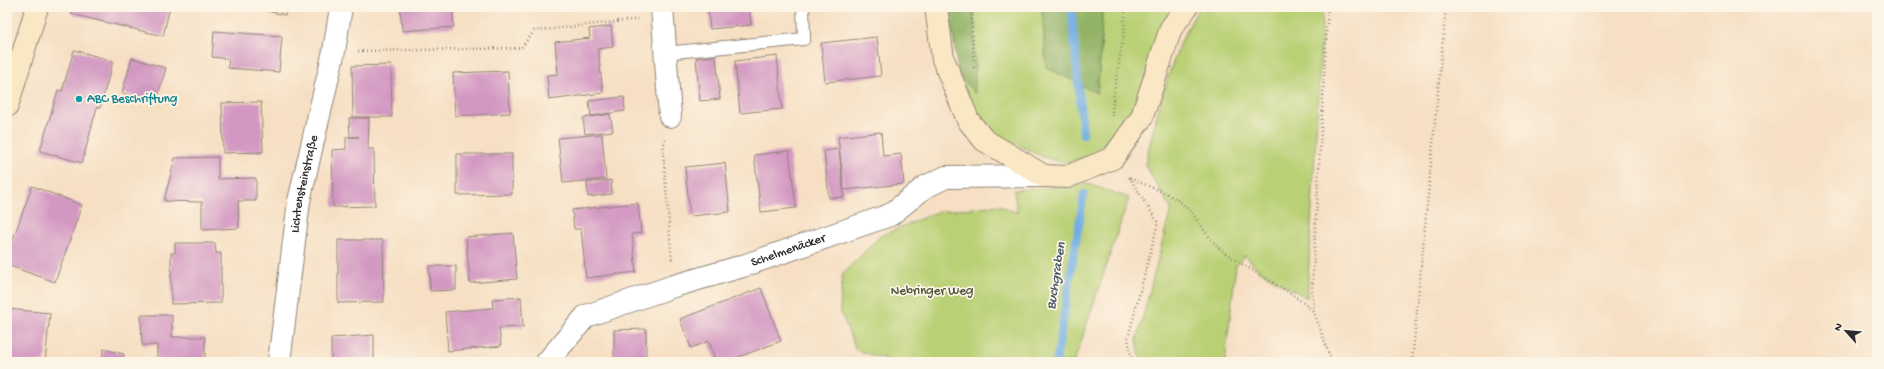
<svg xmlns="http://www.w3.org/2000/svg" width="1884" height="369" viewBox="0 0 1884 369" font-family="'Gochi Hand',sans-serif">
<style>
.green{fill:#b9d075;stroke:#727e50}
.forest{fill:#92b266;stroke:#5e6e48}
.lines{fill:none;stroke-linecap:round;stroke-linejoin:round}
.stream{stroke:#71ade2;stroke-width:8}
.building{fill:#d398c2}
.lane-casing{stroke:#908577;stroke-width:14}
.street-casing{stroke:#908577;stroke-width:24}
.secondary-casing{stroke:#908577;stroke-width:24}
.path{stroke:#908577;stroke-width:2.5;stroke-dasharray:1 3;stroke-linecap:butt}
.lane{stroke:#fff;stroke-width:12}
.street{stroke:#fff;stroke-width:22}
.secondary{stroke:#fae7c3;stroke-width:22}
.culture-dot{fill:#0f9aa8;stroke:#fcf5e5;stroke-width:1.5}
.labels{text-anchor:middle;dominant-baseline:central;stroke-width:3.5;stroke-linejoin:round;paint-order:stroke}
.culture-label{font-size:13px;fill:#0d838f;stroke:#fcf5e5;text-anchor:start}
.street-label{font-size:13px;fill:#2b2b2b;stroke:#fcf5e5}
.park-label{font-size:13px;fill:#4e543e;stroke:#fcf5e5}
.water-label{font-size:14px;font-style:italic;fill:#44586b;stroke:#fcf5e5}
</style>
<rect width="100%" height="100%" fill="#fcf5e5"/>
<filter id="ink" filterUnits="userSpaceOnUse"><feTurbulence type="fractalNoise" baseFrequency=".025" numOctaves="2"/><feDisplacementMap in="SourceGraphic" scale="8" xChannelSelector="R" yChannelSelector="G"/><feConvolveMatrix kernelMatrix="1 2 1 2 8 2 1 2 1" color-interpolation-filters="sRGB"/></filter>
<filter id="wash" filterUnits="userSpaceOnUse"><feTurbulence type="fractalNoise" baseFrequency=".012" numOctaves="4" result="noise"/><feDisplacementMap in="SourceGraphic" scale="16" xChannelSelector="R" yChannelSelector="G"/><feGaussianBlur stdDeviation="0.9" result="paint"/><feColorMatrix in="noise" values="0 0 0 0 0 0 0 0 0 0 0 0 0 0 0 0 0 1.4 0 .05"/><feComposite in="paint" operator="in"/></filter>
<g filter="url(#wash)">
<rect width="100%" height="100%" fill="#f6dfc3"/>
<path class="green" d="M 974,7 L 1042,7 L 1046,67 L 1097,93 L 1101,49 L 1102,7 L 1173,7 L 1129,119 L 1103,146 L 1087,157 L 1065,163 L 1043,157 L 999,136 L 976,114 L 958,72 L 975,93 Z
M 1200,7 L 1323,7 L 1307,298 L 1258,270 L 1245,255 L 1236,265 L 1225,362 L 1141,362 L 1137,340 L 1171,209 L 1145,165 C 1156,116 1172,48 1200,7 Z
M 1088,184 L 1129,198 L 1074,362 L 895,362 L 856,350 L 840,310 L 842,275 L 880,236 L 937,212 L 999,205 L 1017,213 L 1014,190 Z"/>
<path class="forest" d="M 949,7 L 974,7 L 975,94 L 958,72 Z
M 1042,7 L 1102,7 L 1101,49 L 1097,93 L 1046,67 Z"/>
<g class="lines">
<path class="stream" d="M 1071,7 L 1083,134
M 1056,362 L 1084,194"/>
</g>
<g id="blocks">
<path class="building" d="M 73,7 L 170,7 L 163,36 L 71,14 Z
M 249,7 L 287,7 L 285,15 Z
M 400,7 L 452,7 L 454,27 L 402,31 Z
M 708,7 L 749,7 L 751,25 L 710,29 Z
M 611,26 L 613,47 L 598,49 L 603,93 L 549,100 L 547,75 L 558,74 L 555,42 L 590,38 L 589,29 Z
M 214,31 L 282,36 L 279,72 L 228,68 L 229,59 L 212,57 Z
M 877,37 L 881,76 L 825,82 L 821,43 Z
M 74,50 L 113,61 L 100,108 L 97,107 L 82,163 L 40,151 L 58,90 L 62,91 Z
M 716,56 L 720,99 L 700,101 L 696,58 Z
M 777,56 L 782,109 L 740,113 L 735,61 Z
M 132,58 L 166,68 L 156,103 L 122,93 Z
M 391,65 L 392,117 L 353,117 L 352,66 Z
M 508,71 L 510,113 L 455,116 L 453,73 Z
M 624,97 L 625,111 L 591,116 L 589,101 Z
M 261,102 L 263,152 L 223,153 L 222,103 Z
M 610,114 L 613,131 L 585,134 L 583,118 Z
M 349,118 L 369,118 L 368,149 L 374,149 L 375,206 L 333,207 L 332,150 L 346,149 L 346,137 L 359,137 L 350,137 Z
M 881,132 L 883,156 L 901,154 L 904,184 L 844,190 L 838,137 Z
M 602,134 L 606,179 L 563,183 L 558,138 Z
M 839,149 L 844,197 L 829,198 L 824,151 Z
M 789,151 L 796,208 L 761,212 L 754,155 Z
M 457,154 L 512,154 L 512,194 L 457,195 Z
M 218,157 L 218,179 L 256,178 L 256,201 L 238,201 L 239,228 L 202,230 L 202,202 L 164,201 L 175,158 Z
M 725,163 L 730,212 L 690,216 L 685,167 Z
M 611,180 L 612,194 L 588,197 L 587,183 Z
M 32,186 L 82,205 L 55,282 L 7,265 L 7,256 Z
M 638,203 L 641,233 L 632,234 L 636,272 L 586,278 L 581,229 L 574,229 L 572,210 Z
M 513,233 L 517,279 L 470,283 L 466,237 Z
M 338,240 L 383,240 L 384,302 L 338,303 Z
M 175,243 L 215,243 L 216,253 L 221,253 L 221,303 L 171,304 L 171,253 L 175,253 Z
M 429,266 L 456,266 L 456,290 L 430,291 Z
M 761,288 L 781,341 L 725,362 L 716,362 L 709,341 L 691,348 L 680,319 Z
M 521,297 L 523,327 L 499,328 L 501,346 L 448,351 L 445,312 L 493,308 L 492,299 Z
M 7,309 L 50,313 L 45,362 L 7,361 Z
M 141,315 L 172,315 L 172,337 L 205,337 L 205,362 L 157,362 L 157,345 L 142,345 Z
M 646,329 L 646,362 L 614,362 L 614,330 Z
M 374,335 L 374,362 L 331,362 L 331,338 Z
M 104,349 L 124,354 L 122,362 L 101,362 Z"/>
</g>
</g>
<g filter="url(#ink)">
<use href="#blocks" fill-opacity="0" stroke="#908577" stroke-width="1"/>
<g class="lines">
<defs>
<path id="lane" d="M 665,53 L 804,39 L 803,7"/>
<g id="street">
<path d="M 662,7 L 670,116"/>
<path id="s1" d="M 279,362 L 299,201 L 334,51 L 341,7"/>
<path id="s2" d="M 547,362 L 586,316 L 674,286 L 743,266 L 890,215 L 925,187 L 946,177 L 1044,176"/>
</g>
<path id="secondary" d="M 936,7 L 943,59 L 968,120 L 984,140 L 1044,176 L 1067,177 L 1113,158 L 1142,117 L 1171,28 L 1187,7
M 7,106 L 37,7"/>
</defs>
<use href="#lane" class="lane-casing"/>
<use href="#street" class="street-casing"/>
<use href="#secondary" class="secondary-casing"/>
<path class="path" d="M 971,7 L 974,68
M 1328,7 L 1312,290 L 1314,312 L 1332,362
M 358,51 L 521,48 L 534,31 L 640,19
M 1112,116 C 1113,79 1126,43 1125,7
M 665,139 L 663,150 L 672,262
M 1129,177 L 1158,223 L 1128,338 L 1132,362
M 1130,178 C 1149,187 1175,194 1189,210 C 1201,223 1210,242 1224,252 C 1253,273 1287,287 1313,311
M 1412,362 L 1446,7"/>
<use href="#lane" class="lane"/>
<use href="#street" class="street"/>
<use href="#secondary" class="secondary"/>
</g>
</g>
<circle class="culture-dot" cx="79" cy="99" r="4"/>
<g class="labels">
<g class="culture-label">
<text x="87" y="99">ABC Beschriftung</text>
</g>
<g class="street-label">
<text stroke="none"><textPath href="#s1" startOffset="180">Lichtensteinstraße</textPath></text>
<text stroke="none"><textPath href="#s2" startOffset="273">Schelmenäcker</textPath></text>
</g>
<g class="park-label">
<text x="932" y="291">Nebringer Weg</text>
</g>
<g class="water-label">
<text transform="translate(1057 276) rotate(-81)">Buchgraben</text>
</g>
</g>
<rect width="1884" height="369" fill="none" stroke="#fcf5e5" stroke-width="24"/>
<g transform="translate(1846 331) rotate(297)" stroke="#fcf5e5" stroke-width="3" paint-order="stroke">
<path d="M0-3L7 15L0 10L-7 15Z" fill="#2b2b2b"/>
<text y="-6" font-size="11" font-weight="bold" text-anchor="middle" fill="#2b2b2b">N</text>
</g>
</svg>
